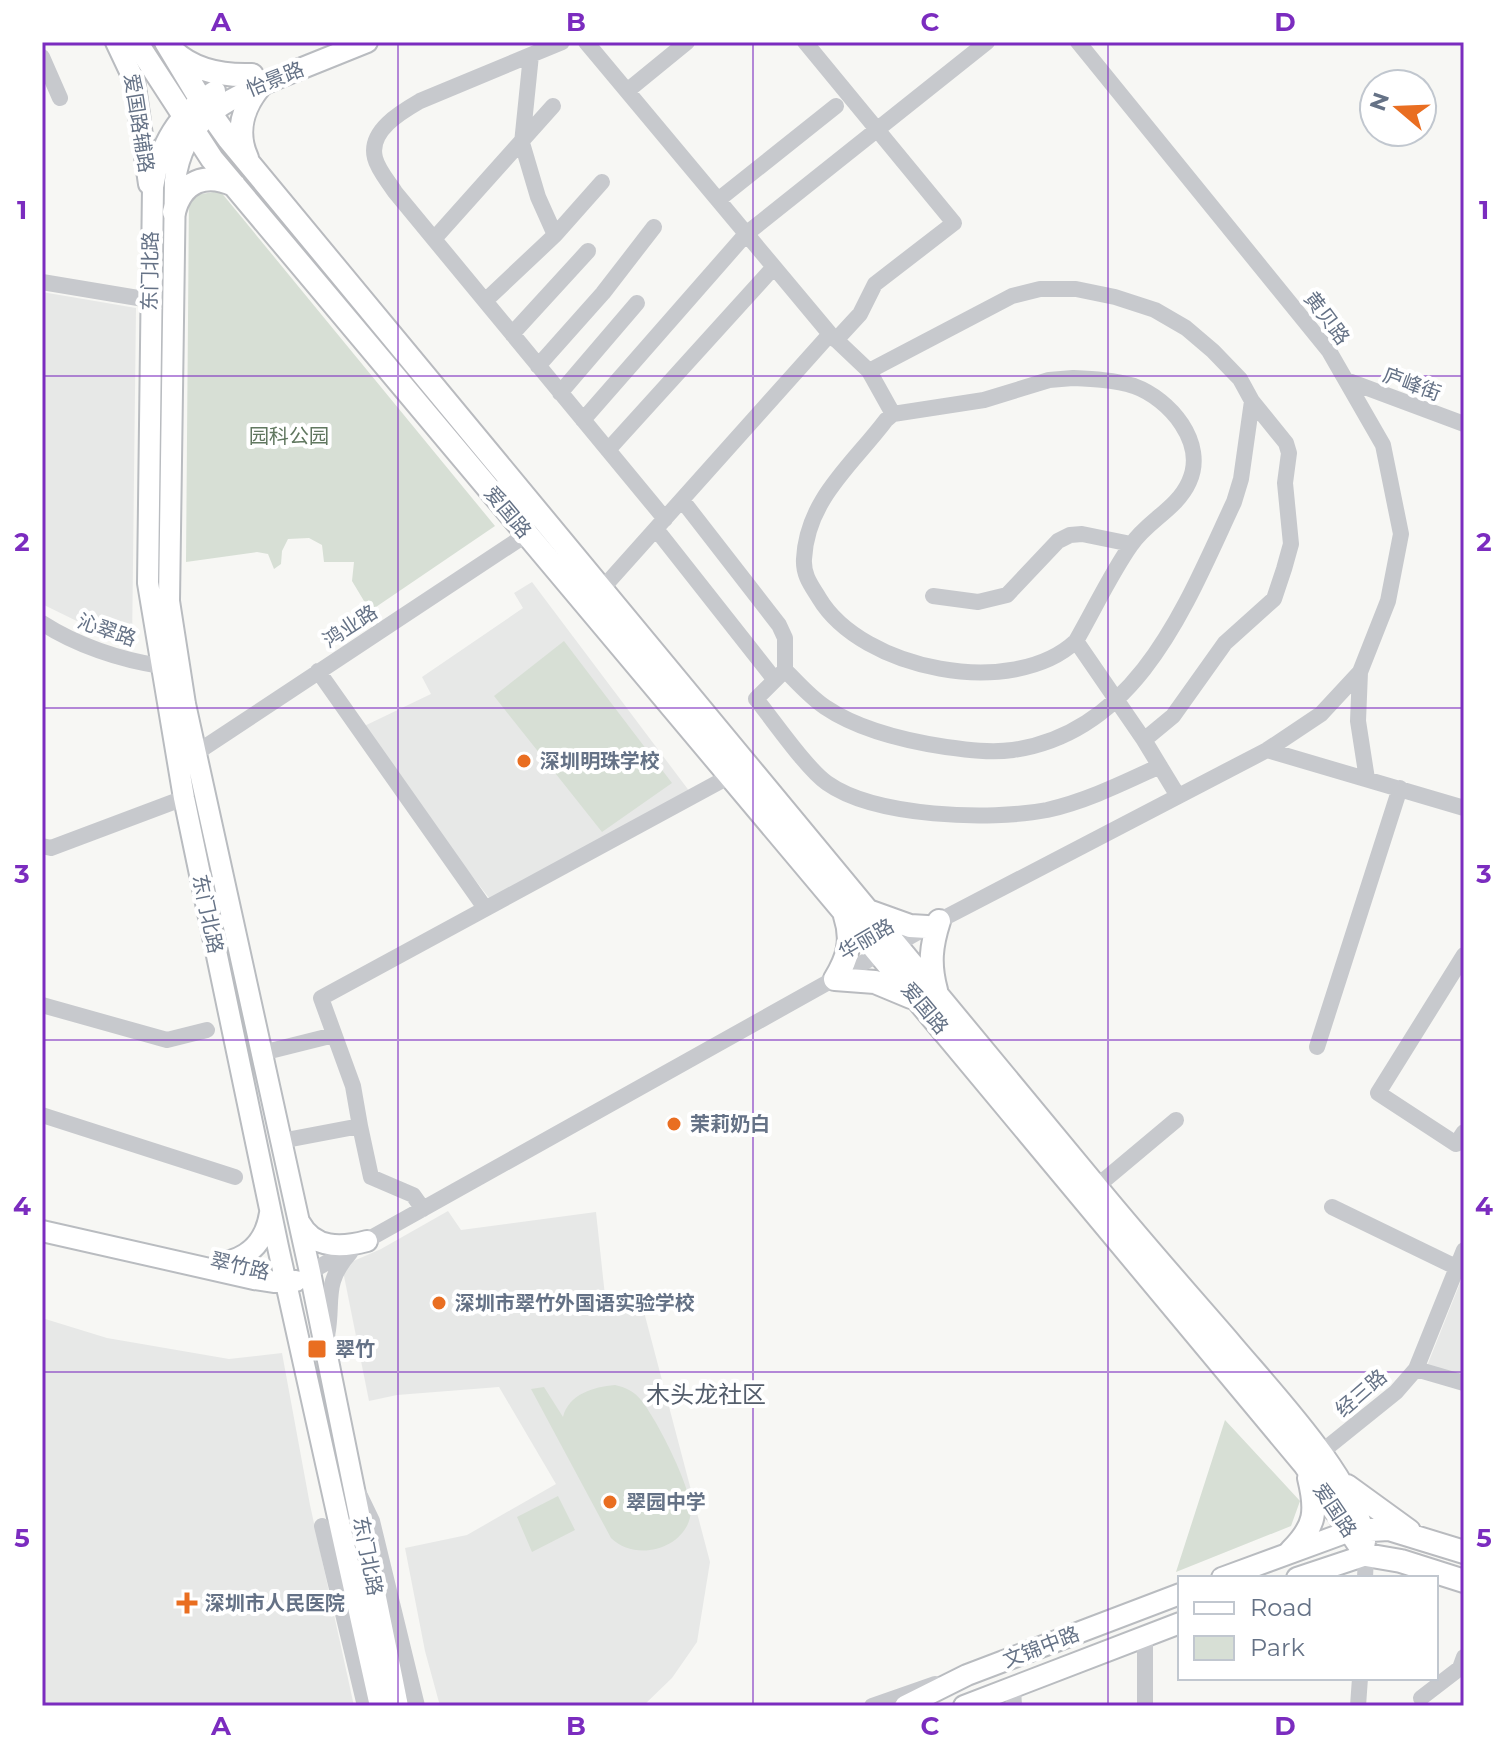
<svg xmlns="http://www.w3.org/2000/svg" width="1506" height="1748" viewBox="0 0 1506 1748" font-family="Montserrat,'Noto Sans SC',sans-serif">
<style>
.built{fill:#e7e8e7}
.green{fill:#d7dfd5}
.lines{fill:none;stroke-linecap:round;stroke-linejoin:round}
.major-casing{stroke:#b9bcc0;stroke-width:24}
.highway-casing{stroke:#b9bbbf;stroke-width:26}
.minor{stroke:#c7c9cd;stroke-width:16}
.major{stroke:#fff;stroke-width:20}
.highway{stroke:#fff;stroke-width:22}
.grid{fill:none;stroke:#7b2cbf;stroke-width:2;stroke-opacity:0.55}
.poi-dot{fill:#e96e21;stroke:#fff;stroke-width:3}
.labels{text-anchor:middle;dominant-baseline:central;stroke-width:8;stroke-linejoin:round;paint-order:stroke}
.street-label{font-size:20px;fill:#657286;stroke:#fff}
.park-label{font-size:20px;fill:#617860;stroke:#fff}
.poi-label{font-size:20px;font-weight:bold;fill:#657286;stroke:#fff;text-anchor:start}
.quarter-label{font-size:24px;fill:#535d6b;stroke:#fff}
.neatline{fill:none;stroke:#7b2cbf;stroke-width:3}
.grid-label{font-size:26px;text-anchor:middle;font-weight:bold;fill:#7b2cbf}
</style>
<rect width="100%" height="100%" fill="#f7f7f4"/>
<path class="built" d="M 42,292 L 136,308 L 132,648 L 42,604 Z
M 532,582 L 690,792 L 493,903 L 358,729 L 431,694 L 422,677 L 523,608 L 514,593 Z
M 448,1211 L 461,1230 L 596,1212 L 605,1296 L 639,1293 L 710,1562 L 697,1642 L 672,1678 L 643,1706 L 440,1706 L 425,1651 L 405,1548 L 467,1535 L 556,1484 L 499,1387 L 397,1395 L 369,1401 L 342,1266 L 381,1249 Z
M 1462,1278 L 1464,1279 L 1464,1377 L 1427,1366 Z
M 42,1318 L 107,1338 L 229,1359 L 282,1353 L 310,1505 L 354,1706 L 42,1706 Z"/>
<path class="green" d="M 220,191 L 495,526 L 370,611 L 352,581 L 354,562 L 324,562 L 322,545 L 309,538 L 288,539 L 282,551 L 281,564 L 274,569 L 268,554 L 257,552 L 186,562 L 189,196 Z
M 564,641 L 672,783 L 602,832 L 494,696 Z
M 615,1385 C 625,1387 635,1392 641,1400 C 656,1418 692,1488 691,1511 C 689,1547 637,1564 611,1538 L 531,1389 L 544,1387 L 563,1417 C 569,1394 593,1387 615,1385 Z
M 1225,1420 L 1300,1501 L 1291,1526 L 1176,1572 Z
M 558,1496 L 575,1530 L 532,1552 L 517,1517 Z"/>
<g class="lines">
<defs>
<path id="major" d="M 116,42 L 134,80 L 149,184
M 367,42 C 340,53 312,64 285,75 C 231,98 183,115 175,181 L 169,601 L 185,704 L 310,1272 L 398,1706
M 215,91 C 177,114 160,144 153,187 L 148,583 L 184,798 L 278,1247 L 380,1706
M 300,1223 C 314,1249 341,1248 367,1241
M 42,1231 L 254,1279 L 275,1282 L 296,1281
M 225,1262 C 251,1257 266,1239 270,1213
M 1222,1578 L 1350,1531
M 1297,1578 L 1366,1555
M 905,1706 L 967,1675 L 1180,1594
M 964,1706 L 1180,1623"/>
<path id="highway" d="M 136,42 L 212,159 L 866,938 L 1305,1465 L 1366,1555
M 166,42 L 201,100 L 228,138 C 514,487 803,834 1092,1182 C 1136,1236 1182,1288 1228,1341 C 1267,1388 1358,1482 1364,1542
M 173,51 C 194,71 224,76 252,75
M 247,158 C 235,132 243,106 261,85
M 174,212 C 182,181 206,172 234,185
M 871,912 L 910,926 L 927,927
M 835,979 L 875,982 L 911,997
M 835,979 C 848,958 853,940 845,916
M 936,990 C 929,964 931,946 939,921
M 1347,1486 L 1409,1531
M 1351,1531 L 1389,1529 L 1464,1552
M 1291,1551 C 1316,1526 1317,1511 1309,1478
M 1366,1555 L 1401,1561 L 1464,1581"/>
</defs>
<use href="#major" class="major-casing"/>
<use href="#highway" class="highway-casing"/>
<path class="minor" d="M 562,42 L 420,101 C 401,112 368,131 375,158 C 378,170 388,181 395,192 L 665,519
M 586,42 L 830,334 L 869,371 L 893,414
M 805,42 L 954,223 L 875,284 L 860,314 L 836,340
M 1078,42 L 1329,351 L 1383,445 L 1401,534 L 1388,601 L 1360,672 L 1358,721 L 1367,779
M 531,55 L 522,143 L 538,197 L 555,235
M 42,57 L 60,98
M 627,91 L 687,42
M 718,200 L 836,106
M 434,239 L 553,106
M 42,282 L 150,300
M 485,301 L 555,235 L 602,182
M 512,334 L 588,251
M 538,366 L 603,293 L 654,227
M 869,371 L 1012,296 L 1040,289 L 1076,289 L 1115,297 L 1155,310 L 1186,328 L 1213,351 L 1240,379 L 1252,401 L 1286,443 L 1289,453 L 1285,483 L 1291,544 L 1284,569 L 1274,599 L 1225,643 L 1173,716 L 1144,740
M 1073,378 C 1093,379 1114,380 1134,386 C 1170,399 1207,443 1189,482 C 1177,509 1147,521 1131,545 C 1110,575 1094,610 1076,641 C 1013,700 862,670 819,598 C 811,585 803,575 804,559 C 807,499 853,464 886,420 L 893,414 L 984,400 L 1049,380 Z
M 1346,380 L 1464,424
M 560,393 L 637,303
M 583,420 L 746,234 L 987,42
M 608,450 L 774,267
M 682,500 L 779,625 L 785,638 L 785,670 C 797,682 810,697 825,707 C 859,730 906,741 946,747 C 968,750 991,753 1013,750 C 1139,732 1187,602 1234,502 L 1241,479 L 1252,401
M 656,529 L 775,680
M 601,590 L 830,334
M 933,596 L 978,602 L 1007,595 L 1058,541 L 1070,535 L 1082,534 L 1131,544
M 42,623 C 76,645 120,660 161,666
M 1076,641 L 1144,740 L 1178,796
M 785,670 L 756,699 C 774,721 806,768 827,783 C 875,817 990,821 1047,810 C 1087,801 1123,783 1160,766
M 318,671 L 485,908
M 1267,750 L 1464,808
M 196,753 L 527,534
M 42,846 L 51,848 L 184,798
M 1464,955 L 1378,1093 L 1456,1144 L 1464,1132
M 42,1005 L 167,1040 L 207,1030
M 1317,1047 L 1400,788
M 262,1053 L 334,1035
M 42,1115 L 235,1177
M 360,1126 L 371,1177 L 413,1195 L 423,1209
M 281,1141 L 360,1126 L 353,1086 L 321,998 L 730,776
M 1096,1187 L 1176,1120
M 1332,1207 L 1464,1271
M 310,1272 L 927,927 L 1267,750 L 1321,714 L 1360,672
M 327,1336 C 334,1301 322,1284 350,1253
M 1416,1369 L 1464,1383
M 1319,1454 L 1396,1392 L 1416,1369 L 1464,1250
M 360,1496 L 372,1521 L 417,1706
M 322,1526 L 365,1706
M 1365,1578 L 1366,1555
M 1145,1637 L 1145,1706
M 1013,1688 L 1014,1706
M 1421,1698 L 1460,1668 L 1464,1657
M 872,1706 L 935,1684
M 1358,1706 L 1360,1678"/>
<use href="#major" class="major"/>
<use href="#highway" class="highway"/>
</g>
<path class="grid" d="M 398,42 L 398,1706M 753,42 L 753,1706M 1108,42 L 1108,1706M 42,376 L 1464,376M 42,708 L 1464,708M 42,1040 L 1464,1040M 42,1372 L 1464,1372"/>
<g class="poi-dot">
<circle cx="524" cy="761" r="8"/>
<circle cx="674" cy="1124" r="8"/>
<circle cx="439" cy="1303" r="8"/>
<rect x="307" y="1339" width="20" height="20" rx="4"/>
<circle cx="610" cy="1502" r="8"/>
<path d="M183 1591h8v8h8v8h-8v8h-8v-8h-8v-8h8z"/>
</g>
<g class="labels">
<g class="street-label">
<text transform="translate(275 79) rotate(-22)">怡景路</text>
<text transform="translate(139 123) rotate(81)">爱国路辅路</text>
<text transform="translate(150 271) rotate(-89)">东门北路</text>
<text transform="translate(1327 318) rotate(53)">黄贝路</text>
<text transform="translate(1412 384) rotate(20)">庐峰街</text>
<text transform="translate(508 512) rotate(50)">爱国路</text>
<text transform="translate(350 626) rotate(-33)">鸿业路</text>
<text transform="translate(107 630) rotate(19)">沁翠路</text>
<text transform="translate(208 914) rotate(78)">东门北路</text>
<text transform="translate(866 939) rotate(-30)">华丽路</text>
<text transform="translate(925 1008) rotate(50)">爱国路</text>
<text transform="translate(240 1266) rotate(13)">翠竹路</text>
<text transform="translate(1361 1393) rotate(-41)">经三路</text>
<text transform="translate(1335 1510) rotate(56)">爱国路</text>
<text transform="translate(368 1556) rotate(79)">东门北路</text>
<text transform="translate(1041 1647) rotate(-21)">文锦中路</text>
</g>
<g class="park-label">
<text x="289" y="436">园科公园</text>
</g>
<g class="poi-label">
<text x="540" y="761">深圳明珠学校</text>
<text x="690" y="1124">茉莉奶白</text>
<text x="455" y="1303">深圳市翠竹外国语实验学校</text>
<text x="335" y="1349">翠竹</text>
<text x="626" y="1502">翠园中学</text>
<text x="205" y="1603">深圳市人民医院</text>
</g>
<g class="quarter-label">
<text x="706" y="1394">木头龙社区</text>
</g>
</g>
<rect width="1506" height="1748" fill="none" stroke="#ffffff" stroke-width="88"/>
<rect x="1178" y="1576" width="260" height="104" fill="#ffffff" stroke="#c1c7cf" stroke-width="2"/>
<rect x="1194" y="1602" width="40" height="12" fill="#ffffff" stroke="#c1c7cf" stroke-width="2"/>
<text x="1250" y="1616" font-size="24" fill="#657286">Road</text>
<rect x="1194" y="1636" width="40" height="24" fill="#d7dfd5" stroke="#c1c7cf" stroke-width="2"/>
<text x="1250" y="1656" font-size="24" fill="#657286">Park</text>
<g transform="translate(1398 108) rotate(289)"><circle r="38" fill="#ffffff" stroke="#c1c7cf" stroke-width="2"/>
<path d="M0-6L14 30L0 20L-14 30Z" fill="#e96e21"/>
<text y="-12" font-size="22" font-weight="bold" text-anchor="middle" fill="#657286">N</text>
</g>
<rect x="44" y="44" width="1418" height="1660" class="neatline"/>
<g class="grid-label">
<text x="221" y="31">A</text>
<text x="576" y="31">B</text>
<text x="930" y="31">C</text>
<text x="1285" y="31">D</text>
<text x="22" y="219">1</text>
<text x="1484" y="219">1</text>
<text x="22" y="551">2</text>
<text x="1484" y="551">2</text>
<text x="22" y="883">3</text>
<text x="1484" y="883">3</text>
<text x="22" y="1215">4</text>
<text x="1484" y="1215">4</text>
<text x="22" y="1547">5</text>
<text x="1484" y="1547">5</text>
<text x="221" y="1735">A</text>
<text x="576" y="1735">B</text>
<text x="930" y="1735">C</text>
<text x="1285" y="1735">D</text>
</g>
</svg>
